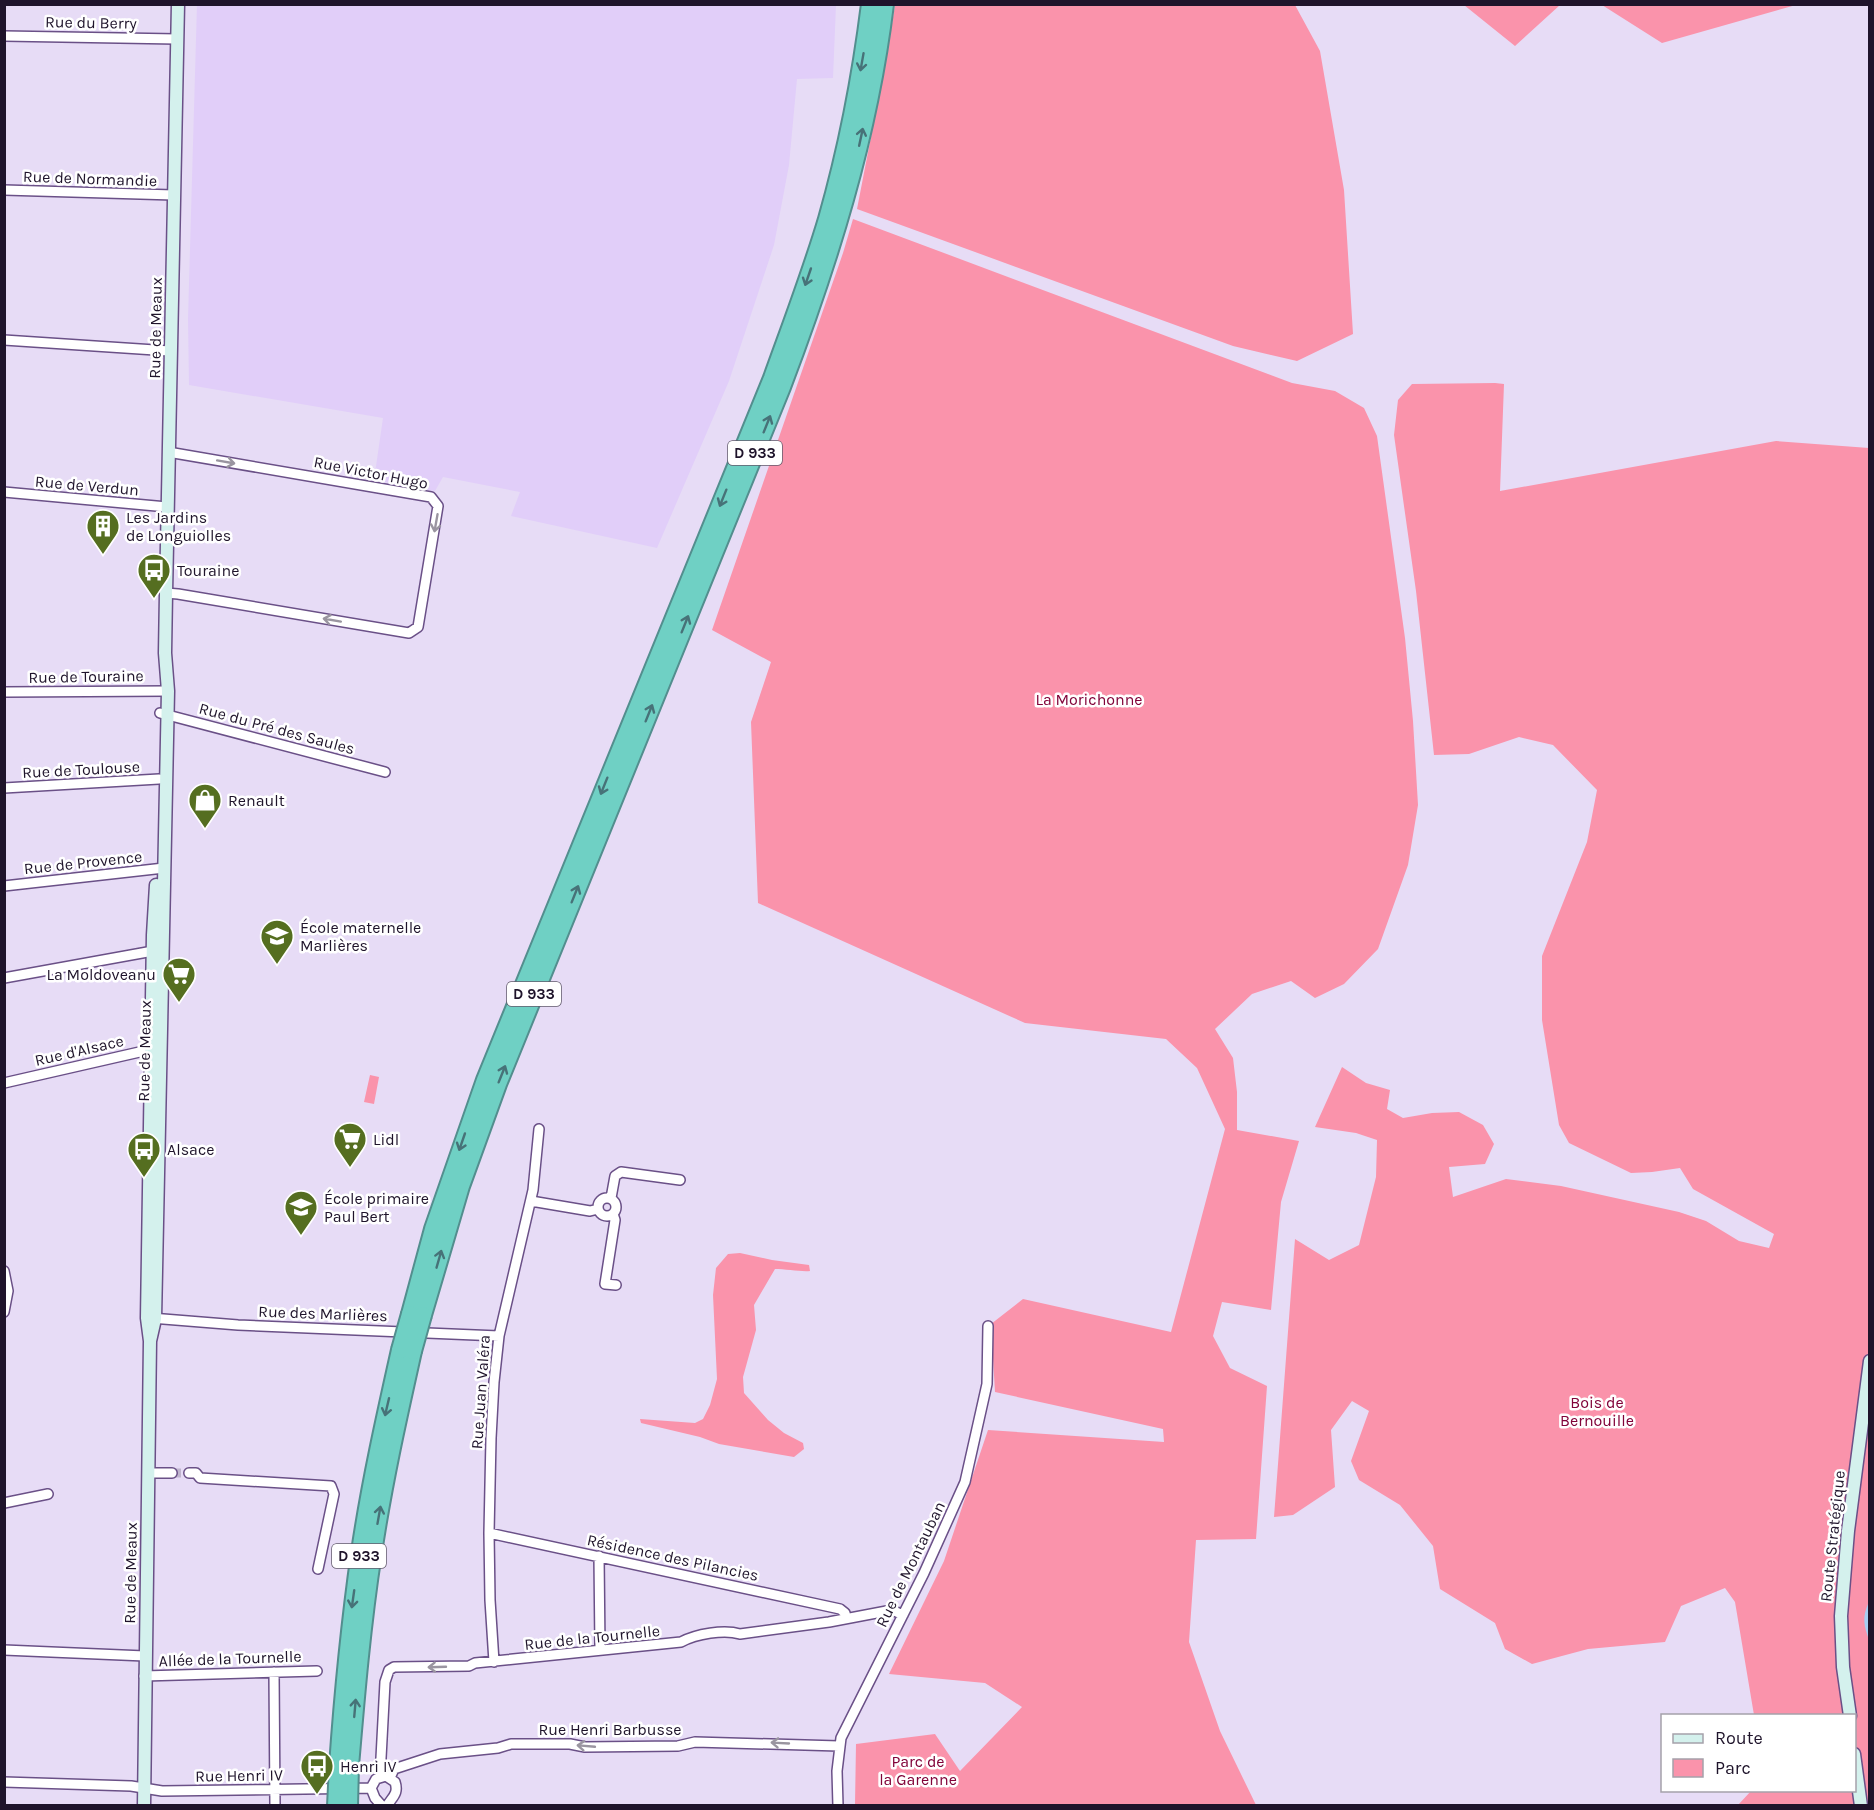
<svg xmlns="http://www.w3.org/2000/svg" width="1874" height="1810" font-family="Karla,sans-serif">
<rect width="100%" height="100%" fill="#e7dcf6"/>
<path fill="#e1cef9" d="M 197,4 L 836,5 L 833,78 L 797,79 L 789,165 L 774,245 L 729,381 L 657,548 L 511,516 L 520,492 L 443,477 L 435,491 L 374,480 L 383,418 L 189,385 L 188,319 Z"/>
<path fill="#fa93ab" d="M 895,5 L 1295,5 L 1320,51 L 1344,190 L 1353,334 L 1297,361 L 1233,346 L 857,209 L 888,49 Z
M 1464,5 L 1560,5 L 1515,46 Z
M 1602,5 L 1796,5 L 1662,43 Z
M 853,219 L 1292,383 L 1335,391 L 1364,408 L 1377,436 L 1405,638 L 1413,721 L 1418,805 L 1408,865 L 1378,949 L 1344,984 L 1315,998 L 1291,981 L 1252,994 L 1215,1029 L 1233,1058 L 1237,1092 L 1237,1130 L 1299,1141 L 1281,1202 L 1271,1310 L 1222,1302 L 1213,1336 L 1230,1368 L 1267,1386 L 1256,1539 L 1196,1540 L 1189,1642 L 1220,1731 L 1256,1805 L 855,1805 L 856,1744 L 935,1734 L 960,1771 L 1022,1707 L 985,1683 L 889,1674 L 944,1561 L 988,1430 L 1164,1442 L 1163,1429 L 995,1392 L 991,1324 L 1023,1299 L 1171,1332 L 1225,1129 L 1197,1068 L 1166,1039 L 1025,1023 L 758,903 L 751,722 L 771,662 L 712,630 L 843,253 Z
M 1495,383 L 1504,384 L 1500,491 L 1776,441 L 1869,448 L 1869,1805 L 1738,1805 L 1751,1791 L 1854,1790 L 1854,1716 L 1754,1715 L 1735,1602 L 1725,1588 L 1681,1606 L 1665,1642 L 1588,1649 L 1532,1664 L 1505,1649 L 1495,1623 L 1440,1589 L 1433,1546 L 1400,1505 L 1359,1480 L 1351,1461 L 1369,1411 L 1352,1401 L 1331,1430 L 1335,1487 L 1293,1515 L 1274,1517 L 1295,1239 L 1329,1260 L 1359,1245 L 1376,1177 L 1377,1140 L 1356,1133 L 1315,1127 L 1342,1067 L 1366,1083 L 1390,1090 L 1387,1109 L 1403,1118 L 1432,1113 L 1459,1112 L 1483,1125 L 1494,1144 L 1485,1164 L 1449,1167 L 1453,1197 L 1506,1179 L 1561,1186 L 1679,1212 L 1706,1221 L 1739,1241 L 1769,1248 L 1774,1234 L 1693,1189 L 1680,1168 L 1652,1172 L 1631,1173 L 1569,1143 L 1559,1125 L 1542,1020 L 1542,956 L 1587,842 L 1597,790 L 1553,745 L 1519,737 L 1469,754 L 1434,755 L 1416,591 L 1394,435 L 1398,400 L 1412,384 Z
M 370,1075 L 379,1077 L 374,1104 L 364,1102 Z
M 740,1253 L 772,1260 L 809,1265 L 810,1271 C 802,1272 785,1269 775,1269 L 754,1305 L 756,1330 L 743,1377 L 744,1393 L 768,1420 L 784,1433 L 803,1443 L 804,1449 L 794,1457 L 719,1444 L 700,1437 L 641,1423 L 640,1419 L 695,1423 L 703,1419 L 710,1405 L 717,1379 L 713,1295 L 716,1268 L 728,1254 Z"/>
<path fill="#a7cef2" d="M 1868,1604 L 1869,1604 L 1869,1640 C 1864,1626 1862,1618 1868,1604 Z"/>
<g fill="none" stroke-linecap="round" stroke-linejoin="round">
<path stroke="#bfb4cd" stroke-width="9" stroke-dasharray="9 4.5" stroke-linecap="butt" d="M 172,1473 L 189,1473"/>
<defs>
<path id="street" d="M 4,36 L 177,39
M 4,190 L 174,195
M 4,340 L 170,351
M 4,492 L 167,507
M 166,593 L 178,594 L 409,633 L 418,627 L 438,506 L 431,497 L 168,452
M 4,692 L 168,691
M 160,713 L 385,772
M 4,788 L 159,779
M 4,886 L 164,868
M 4,978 L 153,951
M 4,1083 L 157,1048
M598 1207a9 9 0 1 1 18 0a9 9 0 1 1-18 0Z
M 611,1198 L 615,1176 L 621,1172 L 680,1180
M 531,1201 L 590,1211 L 598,1209
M 613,1214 L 615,1220 L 605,1284 L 616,1285
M 4,1271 L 8,1291 L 4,1312
M 151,1318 L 238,1325 L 499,1336
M 148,1473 L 172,1473
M 189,1473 L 196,1473 L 200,1478 L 331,1486 L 334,1494 L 318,1569
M 4,1503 L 48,1494
M 489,1533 L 840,1609 L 845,1613 L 846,1618
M 599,1556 L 600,1650
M 4,1650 L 145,1656
M 494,1662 L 490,1600 L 489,1533 L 491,1438 L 494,1382 L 499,1336 L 533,1190 L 539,1129
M 274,1672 L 275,1806
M 144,1676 L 317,1671
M 380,1777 L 385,1682 L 389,1670 L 394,1667 L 469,1666 L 475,1663 L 681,1642 C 696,1634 724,1629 740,1634 L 829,1622 L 892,1610 L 903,1615
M 390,1778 L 394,1769 L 440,1754 L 498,1748 L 511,1744 L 570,1744 L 585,1747 L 678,1746 L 695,1742 L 839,1746
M 4,1782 L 131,1786 L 162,1791 L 371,1788
M 382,1806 L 375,1798 L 371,1788 L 376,1779 L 386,1776 L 395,1782 C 399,1794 392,1797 387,1806
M 838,1806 L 837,1771 L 841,1738 L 924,1573 L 965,1482 L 987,1384 L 988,1326"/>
<path id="secondary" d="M 150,1341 L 155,1319 L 168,691 L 165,653 L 166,593 L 178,4
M 1850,1716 L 1843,1667 L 1841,1616 L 1848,1531 L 1870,1361
M 1854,1754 L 1861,1806
M 144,1806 L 150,1341 L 147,1318 L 153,935 L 156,885"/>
<path id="highway" d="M 410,1314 L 433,1229 L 485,1080 L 772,378 C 791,325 811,273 827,219 C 847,149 861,76 870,4
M 423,1315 L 461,1186 L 498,1084 L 782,387 C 829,263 869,137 885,4
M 338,1766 C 343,1694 350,1623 360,1552 C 370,1484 385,1417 400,1350
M 350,1766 C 356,1695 362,1624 373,1553 C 383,1485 398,1418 413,1351"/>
</defs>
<use href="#street" stroke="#6a5087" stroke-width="12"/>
<use href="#secondary" stroke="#6a5087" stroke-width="15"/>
<use href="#highway" stroke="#538e8e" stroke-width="20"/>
<use href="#street" stroke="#fff" stroke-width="9"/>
<use href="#secondary" stroke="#d4f1ed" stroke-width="12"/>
<use href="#highway" stroke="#6fd0c4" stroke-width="16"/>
<defs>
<path id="highway-bridge" d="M 400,1350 L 410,1314
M 413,1351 L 423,1315
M 336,1806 L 338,1766
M 349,1806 L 350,1766"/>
</defs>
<use href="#highway-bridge" stroke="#538e8e" stroke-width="20" stroke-linecap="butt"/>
<use href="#highway-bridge" stroke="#6fd0c4" stroke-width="16"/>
</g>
<defs><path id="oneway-shaft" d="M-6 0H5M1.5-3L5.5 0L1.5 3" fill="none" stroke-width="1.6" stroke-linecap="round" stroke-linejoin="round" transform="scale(1.5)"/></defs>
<g stroke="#477278">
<use href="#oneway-shaft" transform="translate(862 62) rotate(100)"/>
<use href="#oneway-shaft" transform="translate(861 137) rotate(-78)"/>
<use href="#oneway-shaft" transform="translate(808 277) rotate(109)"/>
<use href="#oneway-shaft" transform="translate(767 424) rotate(-68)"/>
<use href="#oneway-shaft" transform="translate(723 498) rotate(112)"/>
<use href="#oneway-shaft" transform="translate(685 624) rotate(-68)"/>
<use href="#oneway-shaft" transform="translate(649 713) rotate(-68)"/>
<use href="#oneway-shaft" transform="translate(604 786) rotate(112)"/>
<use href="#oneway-shaft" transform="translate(575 894) rotate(-68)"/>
<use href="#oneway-shaft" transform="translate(502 1074) rotate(-68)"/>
<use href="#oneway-shaft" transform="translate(462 1142) rotate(109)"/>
<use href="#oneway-shaft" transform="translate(439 1259) rotate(-74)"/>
<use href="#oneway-shaft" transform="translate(387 1407) rotate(103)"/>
<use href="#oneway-shaft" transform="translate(379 1515) rotate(-80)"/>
<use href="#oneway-shaft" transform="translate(353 1599) rotate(98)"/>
<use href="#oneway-shaft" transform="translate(355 1708) rotate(-85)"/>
</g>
<g stroke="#9a95a0">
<use href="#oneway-shaft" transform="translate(226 462) rotate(10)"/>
<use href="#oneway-shaft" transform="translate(436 523) rotate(100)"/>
<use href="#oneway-shaft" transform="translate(332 620) rotate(-170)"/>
<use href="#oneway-shaft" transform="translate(437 1667) rotate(178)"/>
<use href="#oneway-shaft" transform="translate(780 1743) rotate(-177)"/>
<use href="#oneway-shaft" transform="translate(586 1746) rotate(-175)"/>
</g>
<defs>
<symbol id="building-pin" viewBox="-11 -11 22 30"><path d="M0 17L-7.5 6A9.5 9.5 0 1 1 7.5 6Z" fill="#556e20" stroke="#fff"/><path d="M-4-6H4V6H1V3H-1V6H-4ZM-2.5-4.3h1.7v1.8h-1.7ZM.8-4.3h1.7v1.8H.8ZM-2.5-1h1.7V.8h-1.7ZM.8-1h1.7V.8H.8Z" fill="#fff"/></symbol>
<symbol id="bus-pin" viewBox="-11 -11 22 30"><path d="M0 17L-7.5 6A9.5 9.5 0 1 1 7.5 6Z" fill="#556e20" stroke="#fff"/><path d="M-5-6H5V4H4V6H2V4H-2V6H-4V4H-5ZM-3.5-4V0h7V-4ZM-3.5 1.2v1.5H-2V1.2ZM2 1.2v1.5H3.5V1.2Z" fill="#fff"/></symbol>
<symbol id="shop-pin" viewBox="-11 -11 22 30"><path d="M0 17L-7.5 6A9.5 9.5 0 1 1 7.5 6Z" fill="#556e20" stroke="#fff"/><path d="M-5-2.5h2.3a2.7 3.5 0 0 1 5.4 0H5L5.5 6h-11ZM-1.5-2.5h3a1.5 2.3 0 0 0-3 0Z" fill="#fff"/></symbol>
<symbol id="school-pin" viewBox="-11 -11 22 30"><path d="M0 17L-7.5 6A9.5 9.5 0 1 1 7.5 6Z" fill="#556e20" stroke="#fff"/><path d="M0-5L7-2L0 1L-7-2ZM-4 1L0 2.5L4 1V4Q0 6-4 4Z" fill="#fff"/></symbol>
<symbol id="supermarket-pin" viewBox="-11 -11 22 30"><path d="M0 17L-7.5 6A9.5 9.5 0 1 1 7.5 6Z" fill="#556e20" stroke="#fff"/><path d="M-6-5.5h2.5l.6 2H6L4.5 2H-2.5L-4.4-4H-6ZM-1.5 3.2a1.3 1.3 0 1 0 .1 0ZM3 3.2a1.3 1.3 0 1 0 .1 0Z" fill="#fff"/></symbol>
</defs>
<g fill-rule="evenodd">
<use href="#building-pin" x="84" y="507" width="38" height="52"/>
<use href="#bus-pin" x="135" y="551" width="38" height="52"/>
<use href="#shop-pin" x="186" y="781" width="38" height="52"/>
<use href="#school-pin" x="258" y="917" width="38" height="52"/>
<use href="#supermarket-pin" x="160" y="955" width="38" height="52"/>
<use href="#supermarket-pin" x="331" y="1120" width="38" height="52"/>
<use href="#bus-pin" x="125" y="1130" width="38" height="52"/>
<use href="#school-pin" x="282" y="1188" width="38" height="52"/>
<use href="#bus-pin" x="298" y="1747" width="38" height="52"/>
</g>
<g text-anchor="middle" stroke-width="5" stroke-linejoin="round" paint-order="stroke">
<g fill="#fff" stroke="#625a6b" stroke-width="1.5">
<rect x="728" y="441" width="54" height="24" rx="4.5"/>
<rect x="507" y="982" width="54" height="24" rx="4.5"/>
<rect x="332" y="1544" width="54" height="24" rx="4.5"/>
</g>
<g font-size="15" font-weight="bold" fill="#1f142b">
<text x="755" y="458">D 933</text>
<text x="534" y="999">D 933</text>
<text x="359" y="1561">D 933</text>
</g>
<g font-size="16" fill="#1f142b" stroke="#fff">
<text transform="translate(91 22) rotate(1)" y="6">Rue du Berry</text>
<text transform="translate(90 178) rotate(2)" y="6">Rue de Normandie</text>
<text transform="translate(155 328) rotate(-89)" y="6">Rue de Meaux</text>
<text transform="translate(371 472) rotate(11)" y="6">Rue Victor Hugo</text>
<text transform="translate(87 485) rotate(5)" y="6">Rue de Verdun</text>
<text transform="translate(86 676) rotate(-1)" y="6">Rue de Touraine</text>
<text transform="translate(277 728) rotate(15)" y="6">Rue du Pré des Saules</text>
<text transform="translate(81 769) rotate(-3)" y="6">Rue de Toulouse</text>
<text transform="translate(83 862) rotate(-6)" y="6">Rue de Provence</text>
<text transform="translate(79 1050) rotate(-13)" y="6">Rue d'Alsace</text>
<text transform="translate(144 1051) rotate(-89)" y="6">Rue de Meaux</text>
<text transform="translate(323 1313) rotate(2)" y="6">Rue des Marlières</text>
<text transform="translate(480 1392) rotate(-86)" y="6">Rue Juan Valéra</text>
<text transform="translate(1832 1536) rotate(-84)" y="6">Route Stratégique</text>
<text transform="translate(673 1557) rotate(12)" y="6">Résidence des Pilancies</text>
<text transform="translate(910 1564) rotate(-64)" y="6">Rue de Montauban</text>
<text transform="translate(130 1573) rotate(-89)" y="6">Rue de Meaux</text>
<text transform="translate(592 1637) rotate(-6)" y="6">Rue de la Tournelle</text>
<text transform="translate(230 1658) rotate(-2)" y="6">Allée de la Tournelle</text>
<text x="610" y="1735">Rue Henri Barbusse</text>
<text transform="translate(239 1775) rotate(-1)" y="6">Rue Henri IV</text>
</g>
<g font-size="16" fill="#1f142b" stroke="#fff" text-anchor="start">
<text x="126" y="523">Les Jardins<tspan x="126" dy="18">de Longuiolles</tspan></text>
<text x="177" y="576">Touraine</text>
<text x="228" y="806">Renault</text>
<text x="300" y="933">École maternelle<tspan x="300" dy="18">Marlières</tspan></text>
<text x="156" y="980" text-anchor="end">La Moldoveanu</text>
<text x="373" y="1145">Lidl</text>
<text x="167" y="1155">Alsace</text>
<text x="324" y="1204">École primaire<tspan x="324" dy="18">Paul Bert</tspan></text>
<text x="340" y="1772">Henri IV</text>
</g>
<g font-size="16" fill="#810339" stroke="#fff">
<text x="1089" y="705">La Morichonne</text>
<text x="1597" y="1408">Bois de<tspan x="1597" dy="18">Bernouille</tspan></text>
<text x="918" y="1767">Parc de<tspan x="918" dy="18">la Garenne</tspan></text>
</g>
</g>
<rect width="1874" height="1810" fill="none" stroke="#1f142b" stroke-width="12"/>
<rect x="1661" y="1714" width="195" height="78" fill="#ffffff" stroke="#a5a1aa" stroke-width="1.5"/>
<rect x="1673" y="1734" width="30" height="9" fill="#d4f1ed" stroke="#a5a1aa" stroke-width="1.5"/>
<text x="1715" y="1744" font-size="18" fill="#1f142b">Route</text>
<rect x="1673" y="1759" width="30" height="18" fill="#fa93ab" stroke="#a5a1aa" stroke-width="1.5"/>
<text x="1715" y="1774" font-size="18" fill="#1f142b">Parc</text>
</svg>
